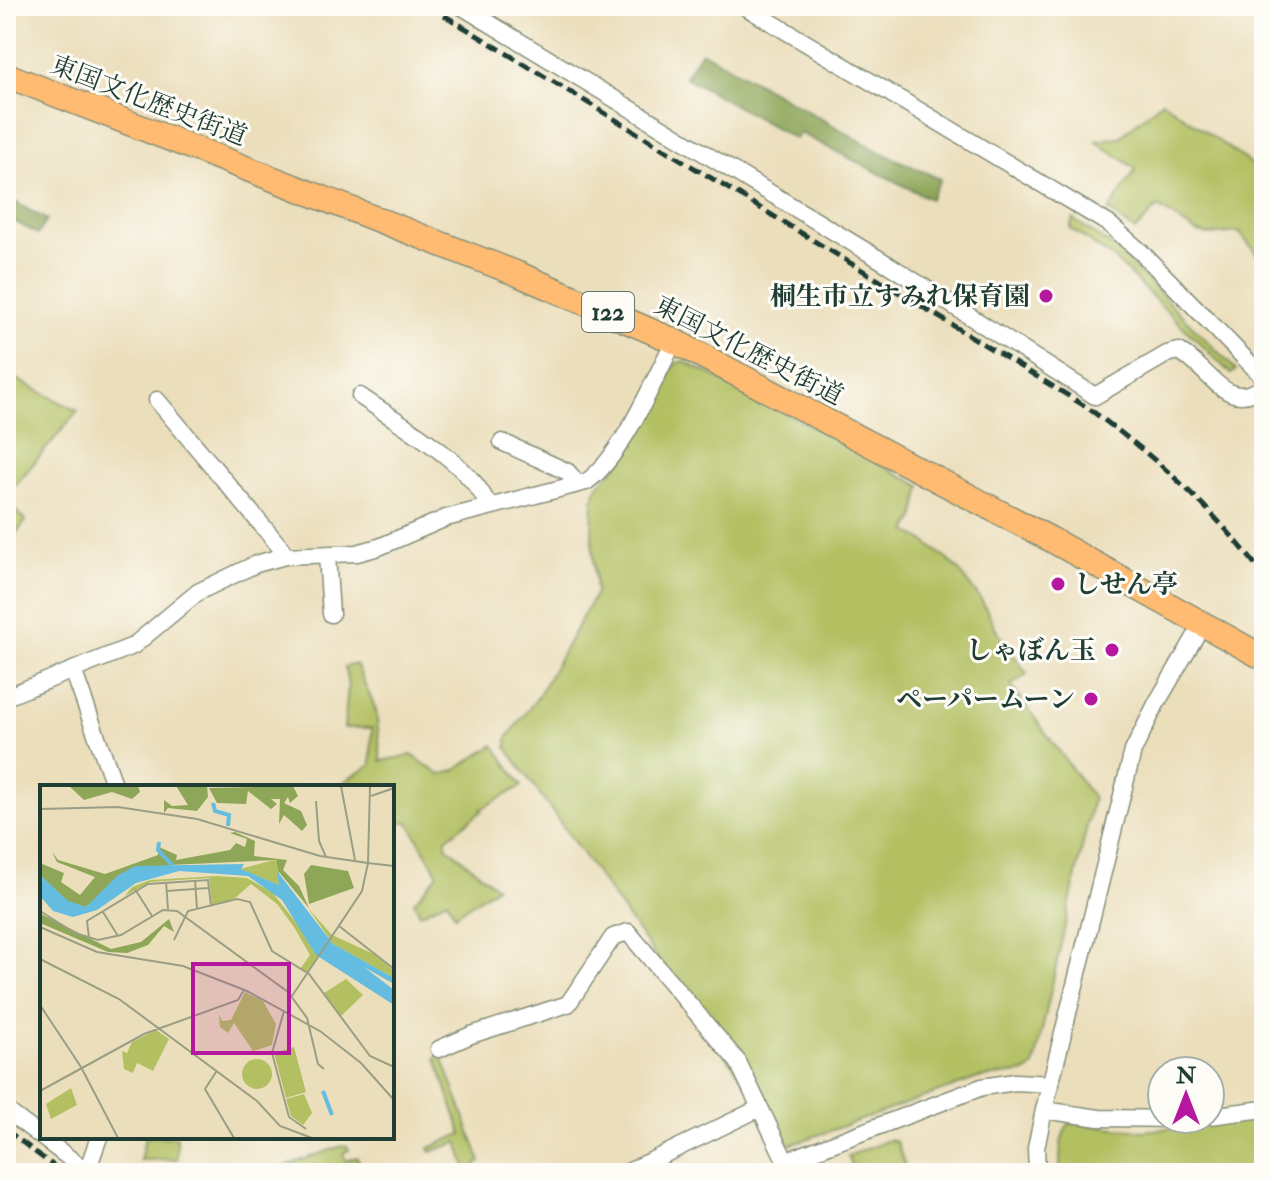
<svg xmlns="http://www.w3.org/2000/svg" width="1270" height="1179" font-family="'IM FELL Double Pica','Noto Serif JP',serif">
<rect width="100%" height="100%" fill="#fdfcf7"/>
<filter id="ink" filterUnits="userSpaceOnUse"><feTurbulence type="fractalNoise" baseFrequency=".0125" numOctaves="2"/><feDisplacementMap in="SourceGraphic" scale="16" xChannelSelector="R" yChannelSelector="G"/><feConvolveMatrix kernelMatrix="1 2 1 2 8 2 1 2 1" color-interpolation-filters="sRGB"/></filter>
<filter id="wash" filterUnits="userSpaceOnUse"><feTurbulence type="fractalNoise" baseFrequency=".006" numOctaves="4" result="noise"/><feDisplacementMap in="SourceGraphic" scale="32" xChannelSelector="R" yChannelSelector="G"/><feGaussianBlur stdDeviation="1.8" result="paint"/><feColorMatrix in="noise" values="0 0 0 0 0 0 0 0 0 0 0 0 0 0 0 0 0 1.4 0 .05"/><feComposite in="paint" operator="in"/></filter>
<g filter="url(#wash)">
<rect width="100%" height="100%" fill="#ebdebb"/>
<path fill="#b3c062" stroke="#697e4b" stroke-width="2" d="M 1162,101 L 1261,171 L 1264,168 L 1264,263 L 1239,232 L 1209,235 L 1195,231 L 1160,208 L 1155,209 L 1135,231 L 1109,211 L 1136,169 L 1096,141 L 1120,137 Z
M 1073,219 L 1116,249 L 1236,370 L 1231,374 L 1114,259 L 1070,228 Z
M 683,361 L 749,393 L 921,486 L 914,520 L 907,531 L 926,542 L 957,568 L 982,601 L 997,631 L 1027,674 L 1011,685 L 1093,798 L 1034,1067 L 1027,1072 L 978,1078 L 790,1145 L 507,748 L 507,738 L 537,698 L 596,593 L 592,537 L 593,499 L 598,485 L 618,465 L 676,363 Z
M 10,376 L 78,411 L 6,496 L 6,382 Z
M 6,502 L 26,521 L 6,545 Z
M 356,664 L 376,710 L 381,761 L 412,755 L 440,775 L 455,770 L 494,745 L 522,786 L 481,809 L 482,811 L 446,839 L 446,846 L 496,887 L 455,915 L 447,900 L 420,914 L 414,902 L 438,874 L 408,821 L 392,824 L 392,787 L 345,787 L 345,781 L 371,765 L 372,728 L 344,728 L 348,687 L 345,667 Z
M 441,1054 L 481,1162 L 476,1164 L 480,1173 L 468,1173 L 458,1142 L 431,1152 L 429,1148 L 462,1134 L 436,1058 Z
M 1264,1117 L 1264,1173 L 1060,1173 C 1060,1156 1059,1138 1069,1123 L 1144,1131 Z
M 145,1137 L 177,1137 L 177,1159 L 140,1160 Z
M 891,1139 L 892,1142 L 896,1141 L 908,1173 L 855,1173 L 848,1156 Z
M 342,1146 L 347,1146 L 349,1150 L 343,1153 L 346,1161 L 357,1157 L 364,1173 L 277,1173 L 288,1165 Z"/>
<path fill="#8ea658" stroke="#567246" stroke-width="2" d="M 701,51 L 882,153 L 940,179 L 930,199 L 800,133 L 795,139 L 685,77 Z
M 6,197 L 47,220 L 38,234 L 6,217 Z"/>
</g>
<g filter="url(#ink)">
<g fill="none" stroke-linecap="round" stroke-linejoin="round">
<defs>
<path id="minor" d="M 461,6 L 889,265 L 1095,396 L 1167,354 L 1179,351 C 1209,367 1227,415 1264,386
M 744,6 L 1109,224 L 1141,252 L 1264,378
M 1263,6 L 1264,7
M 360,396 C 397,422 474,465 488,506
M 157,400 L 281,548 L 285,556
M 502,442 L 568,472 L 578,484
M 327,555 L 331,614
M 73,670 L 115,787
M 6,697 L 133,646 L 198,592 L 256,564 L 285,556 L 357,553 L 379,547 L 446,518 L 586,482 C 621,459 654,380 674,341
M 439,1049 L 471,1035 L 568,1004 L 613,937 L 628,932 L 738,1062 L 784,1158 L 789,1160 L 982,1087 L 1015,1082 L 1051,1084
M 6,1110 L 89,1173
M 1044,1110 L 1099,1118 L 1180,1119
M 1210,1116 L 1264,1109
M 87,1171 L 99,1137
M 626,1173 L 760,1108
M 1037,1173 L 1036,1148 L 1044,1110 L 1133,751 L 1156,704 L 1202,625"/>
<path id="highway" d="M 6,75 L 518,274 L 674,341 L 1050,539 L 1264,658"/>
</defs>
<use href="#minor" stroke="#858e78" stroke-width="19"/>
<use href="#highway" stroke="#858e78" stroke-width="27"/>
<use href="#minor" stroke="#fff" stroke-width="16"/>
<use href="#highway" stroke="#ffbb71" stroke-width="24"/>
<path stroke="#1f3d34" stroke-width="5" stroke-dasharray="12 6" stroke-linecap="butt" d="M 429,6 L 1085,406 C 1154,455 1214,509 1264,576
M 6,1130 L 63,1173"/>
</g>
</g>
<g fill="#b5179e" stroke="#fdfcf7" stroke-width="3">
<circle cx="1046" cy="296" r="8"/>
<circle cx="1058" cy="584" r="8"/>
<circle cx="1112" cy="650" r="8"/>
<circle cx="1091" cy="699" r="8"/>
</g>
<g text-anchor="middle" stroke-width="6" stroke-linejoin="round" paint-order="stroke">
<rect fill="#fdfcf7" stroke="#62766e" stroke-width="2" x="582" y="292" width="52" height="40" rx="6"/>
<g font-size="24" font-weight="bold" fill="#1f3d34">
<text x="608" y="320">122</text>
</g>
<g font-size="26" fill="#1f3d34" stroke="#fdfcf7">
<text transform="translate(149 100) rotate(21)" y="9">東国文化歴史街道</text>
<text transform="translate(749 350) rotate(27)" y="9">東国文化歴史街道</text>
</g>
<g font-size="26" font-weight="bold" fill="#1f3d34" stroke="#fdfcf7" text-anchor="end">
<text x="1030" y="305">桐生市立すみれ保育園</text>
<text x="1074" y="593" text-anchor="start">しせん亭</text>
<text x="1096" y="659">しゃぼん玉</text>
<text x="1075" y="708">ペーパームーン</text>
</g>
</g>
<g transform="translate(40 785)">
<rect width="354" height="354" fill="#ebdebb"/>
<path d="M 234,75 L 239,79 L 239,100 L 200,84 ZM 177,91 L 207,93 L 232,107 L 284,173 L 278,171 L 267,187 L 260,184 L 270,170 L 254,142 L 237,119 L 211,99 L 194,114 L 172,121 L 169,93 L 110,97 L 85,111 L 92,102 L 110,95 ZM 268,123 L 292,150 L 336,170 L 354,186 L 354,193 L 293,159 ZM 306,194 L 323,210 L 300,232 L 284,208 ZM 205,207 L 223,216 L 236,239 L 232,260 L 213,266 L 194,238 L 188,248 L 180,242 L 179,229 L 182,236 L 191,235 ZM 116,245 L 129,254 L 113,286 L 97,278 L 93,288 L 84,284 L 82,266 L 87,268 L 92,257 ZM 254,262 L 266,307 L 246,313 L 234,268 ZM202 289a15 15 0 1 1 30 0a15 15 0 1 1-30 0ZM 31,303 L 37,320 L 11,334 L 6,319 ZM 264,309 L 272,328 L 263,340 L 251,331 L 246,314 Z" fill="#b3c062"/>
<path d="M 29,1 L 98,1 L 100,7 L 92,14 L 72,7 L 44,15 ZM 136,1 L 167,1 L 168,12 L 157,26 L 128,23 L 124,28 L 124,15 L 132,21 L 148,20 ZM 253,1 L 258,11 L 250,18 L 248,12 L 244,18 L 261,26 L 267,40 L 262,46 L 244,30 L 239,39 L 240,14 L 231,14 L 237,19 L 231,24 L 208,6 L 206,19 L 177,18 L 169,3 ZM 195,47 L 215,56 L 214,71 L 247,75 L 243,85 L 259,101 L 269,123 L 239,87 L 236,75 L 130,80 L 68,103 L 46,122 L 28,117 L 0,90 L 0,78 L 24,88 L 21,97 L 40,110 L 55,92 L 17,77 L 12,67 L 18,75 L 65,89 L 118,70 L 119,62 L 137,70 L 136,75 L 190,65 L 196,58 L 205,62 L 207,54 L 190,48 ZM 271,80 L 308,86 L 314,103 L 269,119 L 264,89 ZM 1,129 L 71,164 L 101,157 L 129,134 L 134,147 L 124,141 L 108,160 L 87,168 L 68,167 L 0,138 Z" fill="#8ea658"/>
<path d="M 204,79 L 201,84 L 239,100 L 237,86 L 293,159 L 354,193 L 354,199 L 324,182 L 354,205 L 354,220 L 276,170 L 242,115 L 208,91 L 139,86 L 96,98 L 57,125 L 33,132 L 13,126 L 0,111 L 0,90 L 28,116 L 46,122 L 77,91 L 95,81 Z" fill="#64bce1"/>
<path fill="none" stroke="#64bce1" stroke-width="4" d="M 173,18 L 175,26 L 189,30 L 188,41M 119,57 L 118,65 L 133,81M 283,306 L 292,330"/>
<path fill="none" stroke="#999e85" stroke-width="2" d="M 301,1 L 315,75M 331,11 L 354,3M 276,16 L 279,56 L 286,72M 0,24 L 78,22 L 157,34 L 280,71 L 328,78 L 330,1M 155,95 L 157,124M 126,97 L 128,124M 95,104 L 112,131M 127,106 L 168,103M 0,126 L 35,148 L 58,155 L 81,150 L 123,125 L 137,126 L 248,207 L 267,233 L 278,279 L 284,284M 63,127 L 78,151M 299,141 L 354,184M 0,142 L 57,167 L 143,181 L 207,206 L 280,246 L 321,278 L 354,315M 49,153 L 47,136 L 108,99 L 168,95 L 171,121M 134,155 L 148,126 L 197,114 L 210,117 L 232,166 L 269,189 L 330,271 L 354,282M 0,174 L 79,214 L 217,316 L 240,341 L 272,353M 252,211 L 322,106 L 328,78 L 354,81M 0,220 L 41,282 L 78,353M 244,226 L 232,268 L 249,332 L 266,344M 176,287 L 165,304 L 194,353M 0,306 L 104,249 L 198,215 L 204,205"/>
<path fill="#b5179e" fill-opacity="0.15" stroke="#b5179e" stroke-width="4" d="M 153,179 L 249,179 L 249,268 L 153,268 Z"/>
<rect width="354" height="354" fill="none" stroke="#1f3d34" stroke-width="4"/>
</g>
<rect width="1270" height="1179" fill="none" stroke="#fdfcf7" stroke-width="32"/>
<g transform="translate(1186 1095)"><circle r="38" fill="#fdfcf7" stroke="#a4b0a9" stroke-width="2"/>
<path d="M0-6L14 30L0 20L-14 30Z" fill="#b5179e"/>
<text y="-12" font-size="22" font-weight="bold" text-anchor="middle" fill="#1f3d34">N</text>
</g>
</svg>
